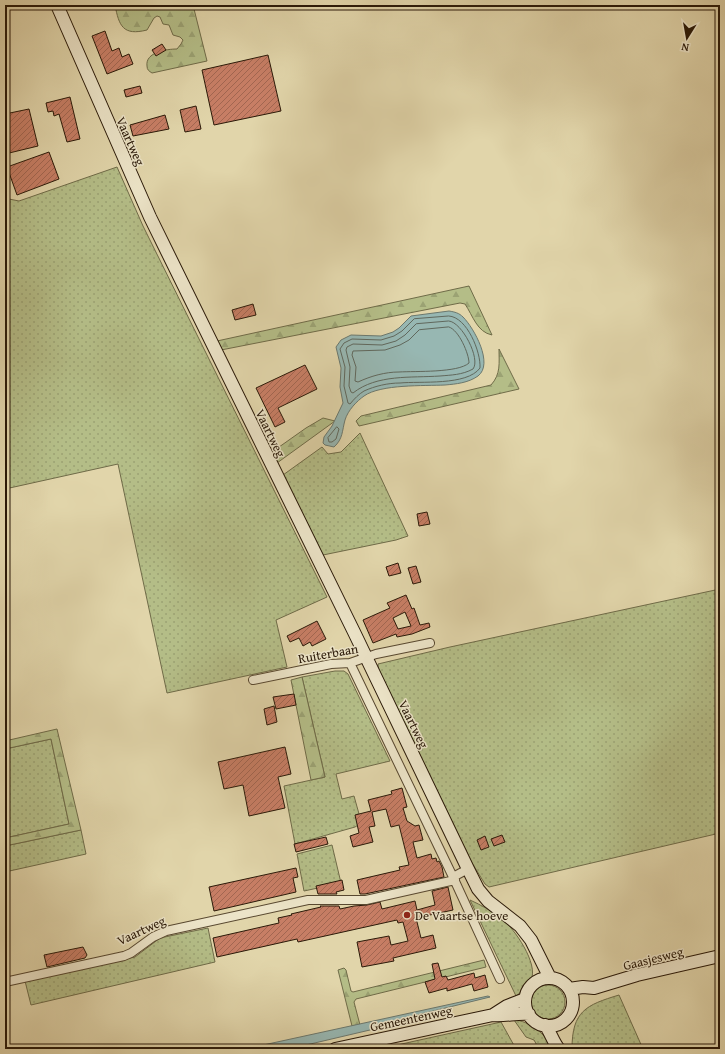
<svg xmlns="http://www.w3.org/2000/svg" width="725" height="1054" font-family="'Gentium Book Plus',serif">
<defs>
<pattern id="grass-dots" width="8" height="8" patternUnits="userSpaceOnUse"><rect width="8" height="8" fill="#b4bd87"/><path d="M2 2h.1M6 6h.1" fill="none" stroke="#9ba273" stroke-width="1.8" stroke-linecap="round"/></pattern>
<pattern id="forest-firs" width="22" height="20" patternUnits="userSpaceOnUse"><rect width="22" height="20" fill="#b4bd87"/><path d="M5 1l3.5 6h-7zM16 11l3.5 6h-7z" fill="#9ba273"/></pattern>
<pattern id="building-hatch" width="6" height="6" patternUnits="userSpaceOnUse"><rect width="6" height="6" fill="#c77e65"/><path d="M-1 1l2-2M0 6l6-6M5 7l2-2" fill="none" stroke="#a26651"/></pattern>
</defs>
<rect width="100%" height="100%" fill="#e1d5aa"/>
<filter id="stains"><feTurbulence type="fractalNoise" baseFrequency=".005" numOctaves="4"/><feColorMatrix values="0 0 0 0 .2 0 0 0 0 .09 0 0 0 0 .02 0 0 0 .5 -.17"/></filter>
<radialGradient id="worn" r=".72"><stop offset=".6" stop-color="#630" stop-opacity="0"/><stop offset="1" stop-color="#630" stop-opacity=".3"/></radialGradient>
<path fill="url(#grass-dots)" stroke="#6f6b48" d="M 117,167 L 143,226 L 327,597 L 276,620 L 287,667 L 167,693 L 118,464 L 5,489 L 5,196 L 9,199 L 19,201 Z
M 360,433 L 408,536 L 396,540 L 323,555 L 283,475 L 322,447 L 328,454 L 341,452 Z
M 720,589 L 720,833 L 489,887 L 485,884 L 472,863 L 379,670 L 378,666 L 378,664 L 450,647 Z
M 335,671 L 344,671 L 348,674 L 390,761 L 336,774 L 342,799 L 354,796 L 361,821 L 360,824 L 355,827 L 295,844 L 284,786 L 325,777 L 302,677 Z
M 51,739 L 69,824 L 5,838 L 5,749 Z
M 81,830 L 86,854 L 5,872 L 5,846 Z
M 332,845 L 341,883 L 304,891 L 297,854 Z
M 470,900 C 481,905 492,911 502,919 C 514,928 539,964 531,980 C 528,986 521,992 516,996 Z
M 208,928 L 215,962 L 31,1005 L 25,981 L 135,957 L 160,938 Z
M531 1002a17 17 0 1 1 34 0a17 17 0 1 1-34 0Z
M 619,995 L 643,1049 L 572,1049 C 572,1011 586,1005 619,995 Z
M 514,1020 C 528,1020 549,1036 552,1049 L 539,1049 L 534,1040 L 526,1037 Z
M 501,1022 L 516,1049 L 379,1049 Z"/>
<path fill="url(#forest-firs)" stroke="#6f6b48" d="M 115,5 L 193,5 L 207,61 L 152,73 C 149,71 147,70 147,66 C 145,52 167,49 177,49 L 181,44 L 183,40 L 180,37 L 173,35 L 169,25 L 163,24 L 160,17 L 157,16 L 154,18 L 147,30 C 123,36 119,26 115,5 Z
M 469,286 L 492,335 C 477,332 473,316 465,304 L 460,303 L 221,350 L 217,341 Z
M 499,349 L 519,389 L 359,426 L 356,421 L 361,416 L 491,385 C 501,374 499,363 499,349 Z
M 323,418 L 335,421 L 277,463 L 272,452 L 306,428 Z
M 302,677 L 325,777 L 311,780 L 291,680 Z
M 57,729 L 81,830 L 5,846 L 5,838 L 69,824 L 51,739 L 5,749 L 5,741 Z
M 484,960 L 486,967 L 356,999 L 354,1002 L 360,1025 L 352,1026 L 338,970 L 344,968 L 346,970 L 351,991 L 353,992 Z"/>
<path fill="#97b7b2" stroke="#6b786e" d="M 449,311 C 455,312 459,313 463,317 C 474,328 494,364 478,376 C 468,383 456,384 445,385 C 424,386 381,384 364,396 C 357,401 348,410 345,420 C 342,431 343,439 334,447 L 325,445 L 323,443 L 324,437 L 332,426 L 343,403 L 340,387 L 341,368 L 336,347 L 341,340 L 351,335 L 381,336 L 393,332 L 399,328 L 411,316 Z
M 488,996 L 490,997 L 409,1017 L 410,1020 L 387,1026 L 289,1049 L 245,1049 Z"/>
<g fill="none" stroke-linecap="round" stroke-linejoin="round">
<path stroke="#60685d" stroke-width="1" d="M 449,316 C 467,317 481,352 480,368 C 467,386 420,381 400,383 C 388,383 375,386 364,391 C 359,394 354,399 350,404 L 348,403 L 344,386 L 345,367 L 340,349 L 344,343 L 352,339 L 381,340 L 394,336 L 402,331 L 414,319 Z
M 449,321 C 462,322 481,359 473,369 C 462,375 451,375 440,376 C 411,378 377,374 353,393 L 351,392 L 349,386 L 350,367 L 346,350 L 347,347 L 353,344 L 382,345 L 396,341 L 405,335 L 416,324 Z
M 449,327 C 459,330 469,354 469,363 C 458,373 415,371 399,372 C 385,372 371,376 358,382 L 355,381 L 356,367 L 352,355 L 353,351 L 385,350 L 400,345 L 409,340 L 419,330 Z
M 337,427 L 339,429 L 336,439 L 332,442 L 329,442 L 328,438 Z"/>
</g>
<path fill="url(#building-hatch)" stroke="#2a1908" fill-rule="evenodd" d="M 105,31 L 112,51 L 119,48 L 122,57 L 129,54 L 133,64 L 107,74 L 92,36 Z
M 162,44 L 166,50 L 156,56 L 152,50 Z
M 268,55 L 281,111 L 214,125 L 202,70 Z
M 140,86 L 142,93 L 126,97 L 124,90 Z
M 70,97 L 80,139 L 67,142 L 59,114 L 54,116 L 53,111 L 48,112 L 46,103 Z
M 196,106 L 201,129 L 185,132 L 180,110 Z
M 29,109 L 38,146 L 5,154 L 5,114 Z
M 165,115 L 169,129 L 133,136 L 130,125 Z
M 49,152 L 59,179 L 17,195 L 7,167 Z
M 253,304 L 256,315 L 235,320 L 232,310 Z
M 305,365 L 317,389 L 278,408 L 285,422 L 275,427 L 256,388 Z
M 427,512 L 430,524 L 419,526 L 417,514 Z
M 398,563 L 401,573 L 389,576 L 386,567 Z
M 416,566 L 421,582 L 413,584 L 408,568 Z
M 406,595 L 412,609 L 414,608 L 420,625 L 429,623 L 430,627 L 412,634 L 397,637 L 396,634 L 373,643 L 363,620 L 390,608 L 387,603 ZM 405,612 L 411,626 L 398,629 L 393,618 Z
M 317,621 L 326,639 L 312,646 L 310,642 L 303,646 L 299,638 L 290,642 L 287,636 Z
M 294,694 L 296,705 L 276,709 L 273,697 Z
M 274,706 L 277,722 L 267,725 L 264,709 Z
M 285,747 L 291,774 L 278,777 L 285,808 L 249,816 L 243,785 L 224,789 L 218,762 Z
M 402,788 L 407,807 L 403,808 L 407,821 L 415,826 L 419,825 L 423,840 L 413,842 L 417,858 L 431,854 L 432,859 L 436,858 L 437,862 L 439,861 L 442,867 L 444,877 L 365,894 L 360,894 L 357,880 L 400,870 L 399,867 L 409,865 L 399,825 L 391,827 L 386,809 L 372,812 L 375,826 L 369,827 L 373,842 L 353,847 L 350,836 L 359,833 L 355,815 L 371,811 L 368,800 L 392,794 L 391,791 Z
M 502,835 L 505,842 L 494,846 L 491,839 Z
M 485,836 L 489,847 L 481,850 L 477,840 Z
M 326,837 L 328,844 L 296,852 L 294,844 Z
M 296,868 L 298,877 L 293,878 L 296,892 L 214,911 L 209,887 Z
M 342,880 L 344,890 L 336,892 L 337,894 L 318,894 L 316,886 Z
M 448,887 L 453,910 L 416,918 L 421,938 L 433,935 L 436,948 L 393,958 L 394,961 L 362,967 L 357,942 L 389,936 L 391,945 L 408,941 L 403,922 L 398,923 L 397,920 L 298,942 L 297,939 L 217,957 L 213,938 L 279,923 L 278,918 L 292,915 L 291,914 L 321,907 L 320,906 L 339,906 L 340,909 L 354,906 L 367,905 L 380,902 L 382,909 L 415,901 L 417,910 L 435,905 L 432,891 Z
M 83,947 L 87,955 L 85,958 L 47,967 L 44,955 Z
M 438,963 L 442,977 L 446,976 L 448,980 L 474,973 L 475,978 L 485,975 L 488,987 L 474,991 L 472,984 L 447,991 L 447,988 L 429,993 L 425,982 L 435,979 L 432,964 Z"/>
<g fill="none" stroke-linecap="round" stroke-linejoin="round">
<defs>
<path id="street" d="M 350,663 L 453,877 L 500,979
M 253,680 L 331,664 L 350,663 L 376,654 L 430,643
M 453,877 L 468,869
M 5,982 L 124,956 L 131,953 L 153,937 L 166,931 L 308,900 L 366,900 L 455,880"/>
<path id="secondary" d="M 57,5 L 150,217 L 354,632 L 468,869 L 478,889 L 488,901 L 520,926 L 531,940 L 550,978
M525 1002a24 24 0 1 1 48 0a24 24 0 1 1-48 0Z
M 569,989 L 583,987 L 594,988 L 637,975 L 720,956
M 493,1015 L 507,1006 L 525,999
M 545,1025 C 551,1033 553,1042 559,1049
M 335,1049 L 493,1015 C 505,1016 517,1013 529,1014"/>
</defs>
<use href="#street" stroke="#584830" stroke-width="10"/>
<use href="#secondary" stroke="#2a1908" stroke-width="14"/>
<use href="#street" stroke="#ece4c8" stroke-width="8"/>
<use href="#secondary" stroke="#ece4c8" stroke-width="12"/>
</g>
<circle fill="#8f2418" stroke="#ece4c8" stroke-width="1.5" cx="407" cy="915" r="4"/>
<g text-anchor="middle" stroke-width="3" stroke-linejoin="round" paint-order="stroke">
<g font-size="13" fill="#2a1908" stroke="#ece4c8">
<text transform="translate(131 141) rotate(66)" y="5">Vaartweg</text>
<text transform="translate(271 433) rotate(64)" y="5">Vaartweg</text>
<text transform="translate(328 653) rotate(-10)" y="5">Ruiterbaan</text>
<text transform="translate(414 724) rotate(64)" y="5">Vaartweg</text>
<text transform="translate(141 930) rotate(-25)" y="5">Vaartweg</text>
<text transform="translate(653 958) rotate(-14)" y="5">Gaasjesweg</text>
<text transform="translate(411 1018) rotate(-12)" y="5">Gemeentenweg</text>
</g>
<g font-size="13" fill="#2a1908" stroke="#ece4c8" text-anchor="start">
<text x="415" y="920">De Vaartse hoeve</text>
</g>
</g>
<rect width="725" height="1054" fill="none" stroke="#e1d5aa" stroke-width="20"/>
<rect x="6" y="6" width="713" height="1042" fill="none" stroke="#2a1908" stroke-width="2"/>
<rect x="10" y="10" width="705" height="1034" fill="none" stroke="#2a1908"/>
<g transform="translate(687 38) rotate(191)" stroke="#ece4c8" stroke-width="3" paint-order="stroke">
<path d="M0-3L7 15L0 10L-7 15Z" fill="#2a1908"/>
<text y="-6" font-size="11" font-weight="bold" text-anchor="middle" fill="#2a1908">N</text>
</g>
<rect width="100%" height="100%" filter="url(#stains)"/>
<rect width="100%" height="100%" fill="url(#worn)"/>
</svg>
